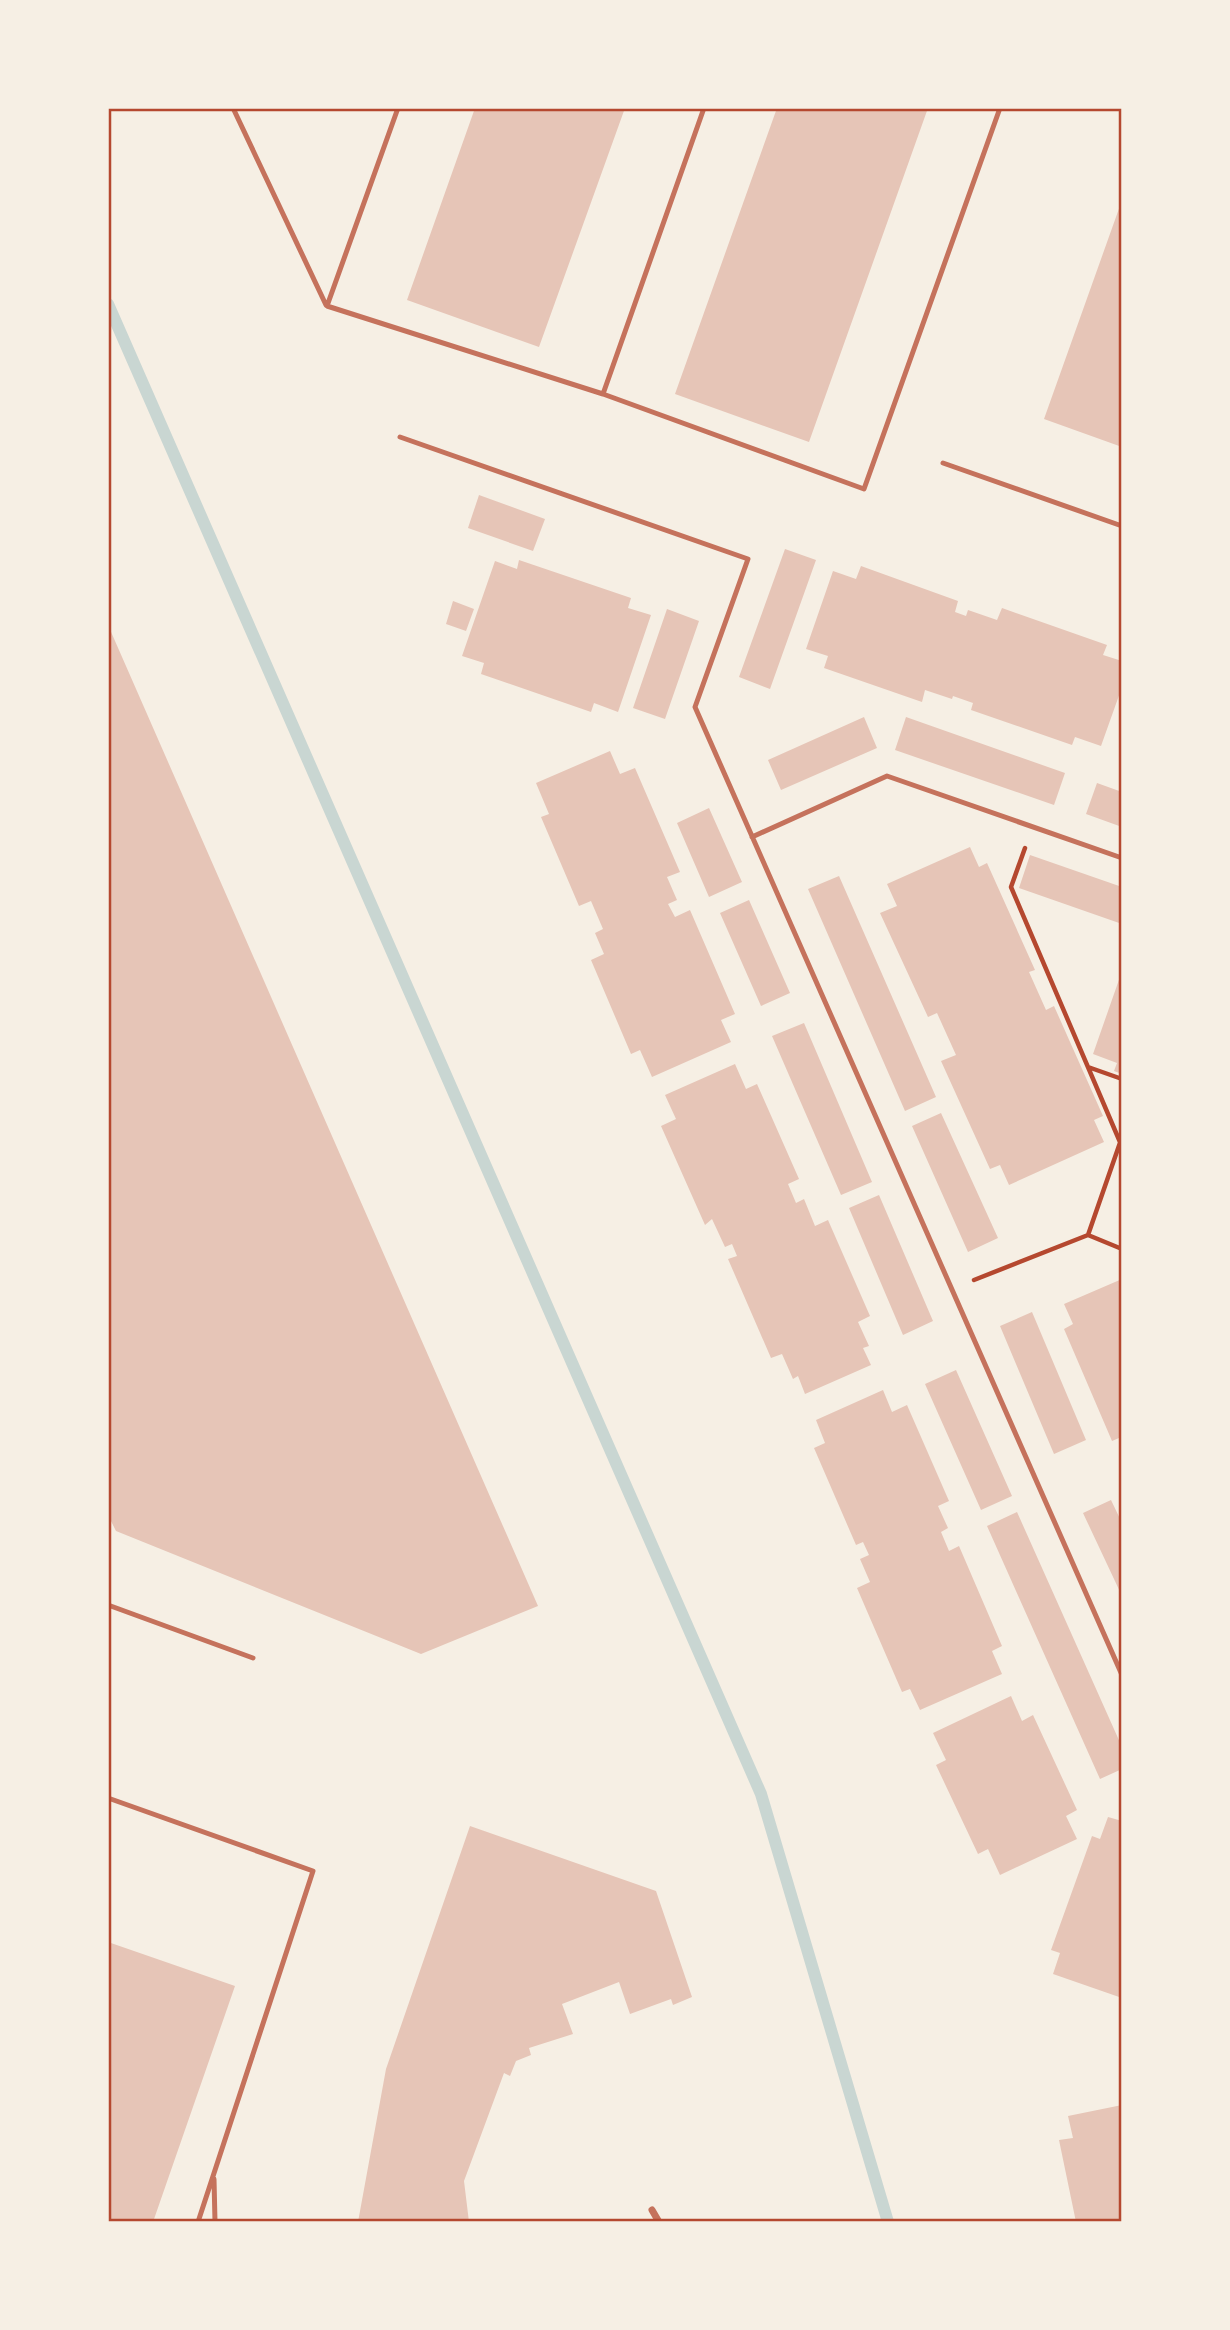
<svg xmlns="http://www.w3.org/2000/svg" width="1230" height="2330" font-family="Overpass,sans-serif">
<rect width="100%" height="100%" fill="#f6efe4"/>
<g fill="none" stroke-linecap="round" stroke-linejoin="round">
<path stroke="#c9d6d2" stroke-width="12" d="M 108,304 L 761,1794 L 888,2222"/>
</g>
<path fill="#e6c5b7" d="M 475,108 L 625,108 L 539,347 L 407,300 Z
M 777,108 L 928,108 L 809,442 L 675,394 Z
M 1121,203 L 1122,203 L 1122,447 L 1044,419 Z
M 479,495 L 545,519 L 533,551 L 468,528 Z
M 785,549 L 816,560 L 770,689 L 739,677 Z
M 519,560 L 631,598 L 628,608 L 651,615 L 618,712 L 594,703 L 591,712 L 481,674 L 484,663 L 462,656 L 495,561 L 517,569 Z
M 861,566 L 958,601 L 955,612 L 966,616 L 968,610 L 997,620 L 1002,608 L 1107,645 L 1103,655 L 1122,661 L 1122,687 L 1101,746 L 1075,737 L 1072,745 L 971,710 L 973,703 L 953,696 L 952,699 L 925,690 L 922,702 L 824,668 L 828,656 L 806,649 L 833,571 L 856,579 Z
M 453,601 L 474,609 L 466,631 L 446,624 Z
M 667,609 L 699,621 L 665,719 L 633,708 Z
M 108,625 L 538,1606 L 421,1654 L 116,1531 L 108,1515 Z
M 864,717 L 877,748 L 781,790 L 768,760 Z
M 906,717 L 1065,773 L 1054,805 L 895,750 Z
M 610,751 L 620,774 L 635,768 L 680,872 L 667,877 L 677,900 L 668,904 L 675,917 L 690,910 L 735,1014 L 721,1020 L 731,1042 L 652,1077 L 640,1050 L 631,1054 L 591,960 L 604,954 L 595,933 L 603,929 L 591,901 L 579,906 L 541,817 L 549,814 L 536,783 Z
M 1097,783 L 1122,792 L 1122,827 L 1086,814 Z
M 709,808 L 742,882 L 709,897 L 677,823 Z
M 970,847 L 979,867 L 987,863 L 1035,970 L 1029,972 L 1046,1010 L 1054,1006 L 1103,1116 L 1094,1120 L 1104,1142 L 1009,1185 L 1000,1165 L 990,1169 L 941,1061 L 956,1055 L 937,1013 L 928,1017 L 880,913 L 897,906 L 887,884 Z
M 1030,855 L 1122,887 L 1122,924 L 1019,888 Z
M 839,876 L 936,1097 L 905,1111 L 808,889 Z
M 749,900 L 790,993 L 761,1006 L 720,913 Z
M 1121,974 L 1122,974 L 1122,1074 L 1114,1071 L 1117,1063 L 1093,1054 Z
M 804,1023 L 872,1182 L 841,1195 L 772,1036 Z
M 735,1064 L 746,1089 L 757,1084 L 799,1179 L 788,1184 L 796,1203 L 804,1199 L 815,1226 L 828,1220 L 870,1316 L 858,1322 L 869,1346 L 863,1348 L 871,1365 L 805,1394 L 798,1376 L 793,1379 L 782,1354 L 771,1358 L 728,1259 L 737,1256 L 732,1244 L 725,1247 L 712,1219 L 705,1225 L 661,1126 L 676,1119 L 665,1095 Z
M 941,1113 L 998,1238 L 968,1252 L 912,1126 Z
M 879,1195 L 933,1321 L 903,1335 L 849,1208 Z
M 1122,1279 L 1122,1444 L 1119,1438 L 1112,1441 L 1064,1329 L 1073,1324 L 1064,1304 Z
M 1032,1312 L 1086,1440 L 1054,1454 L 1000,1326 Z
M 956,1370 L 1012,1496 L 981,1510 L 925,1384 Z
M 883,1390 L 892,1412 L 907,1405 L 949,1501 L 938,1506 L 948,1528 L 941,1532 L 949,1551 L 959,1546 L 1002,1646 L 992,1651 L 1002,1674 L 920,1710 L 910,1689 L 902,1692 L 857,1588 L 870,1582 L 860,1559 L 869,1555 L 863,1542 L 856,1545 L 814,1448 L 825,1443 L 816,1420 Z
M 1111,1500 L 1122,1523 L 1122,1596 L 1083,1513 Z
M 1017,1512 L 1122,1747 L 1122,1769 L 1100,1779 L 987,1526 Z
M 1011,1696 L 1022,1721 L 1033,1715 L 1077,1810 L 1066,1816 L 1077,1839 L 1000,1875 L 988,1849 L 978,1854 L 936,1765 L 946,1760 L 933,1733 Z
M 1108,1817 L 1122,1821 L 1122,1998 L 1053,1974 L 1060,1953 L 1051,1950 L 1092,1836 L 1100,1839 Z
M 470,1826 L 656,1891 L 692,1997 L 673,2005 L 671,1999 L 630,2014 L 619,1982 L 562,2004 L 573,2034 L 529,2048 L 531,2055 L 516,2061 L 510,2076 L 504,2073 L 464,2181 L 469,2222 L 358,2222 L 386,2069 Z
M 108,1942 L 235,1986 L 153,2222 L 108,2222 Z
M 1122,2105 L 1122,2222 L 1076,2222 L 1059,2140 L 1073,2138 L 1068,2116 Z"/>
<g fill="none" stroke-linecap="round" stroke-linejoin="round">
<path stroke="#b5482f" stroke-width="4.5" d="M 1025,848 L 1011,887 L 1120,1142
M 1088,1067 L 1122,1079
M 1088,1235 L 1122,1249
M 974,1280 L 1088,1235 L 1122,1137"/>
<path stroke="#c5725c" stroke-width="5" d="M 233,108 L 326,305
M 398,108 L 327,306 L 603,394 L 864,489 L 1000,108
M 603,394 L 704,108
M 400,437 L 748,559 L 695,707 L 1122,1675
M 943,463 L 1122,526
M 752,837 L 887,776 L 1122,858
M 108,1605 L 253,1658
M 108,1798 L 313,1871 L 198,2222
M 214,2179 L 215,2222"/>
<path stroke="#c5725c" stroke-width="7" d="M 652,2210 L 659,2222"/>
</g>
<rect width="1230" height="2330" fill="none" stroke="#f6efe4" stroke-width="220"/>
<rect x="110" y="110" width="1010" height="2110" fill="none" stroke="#b5482f" stroke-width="2.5"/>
</svg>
